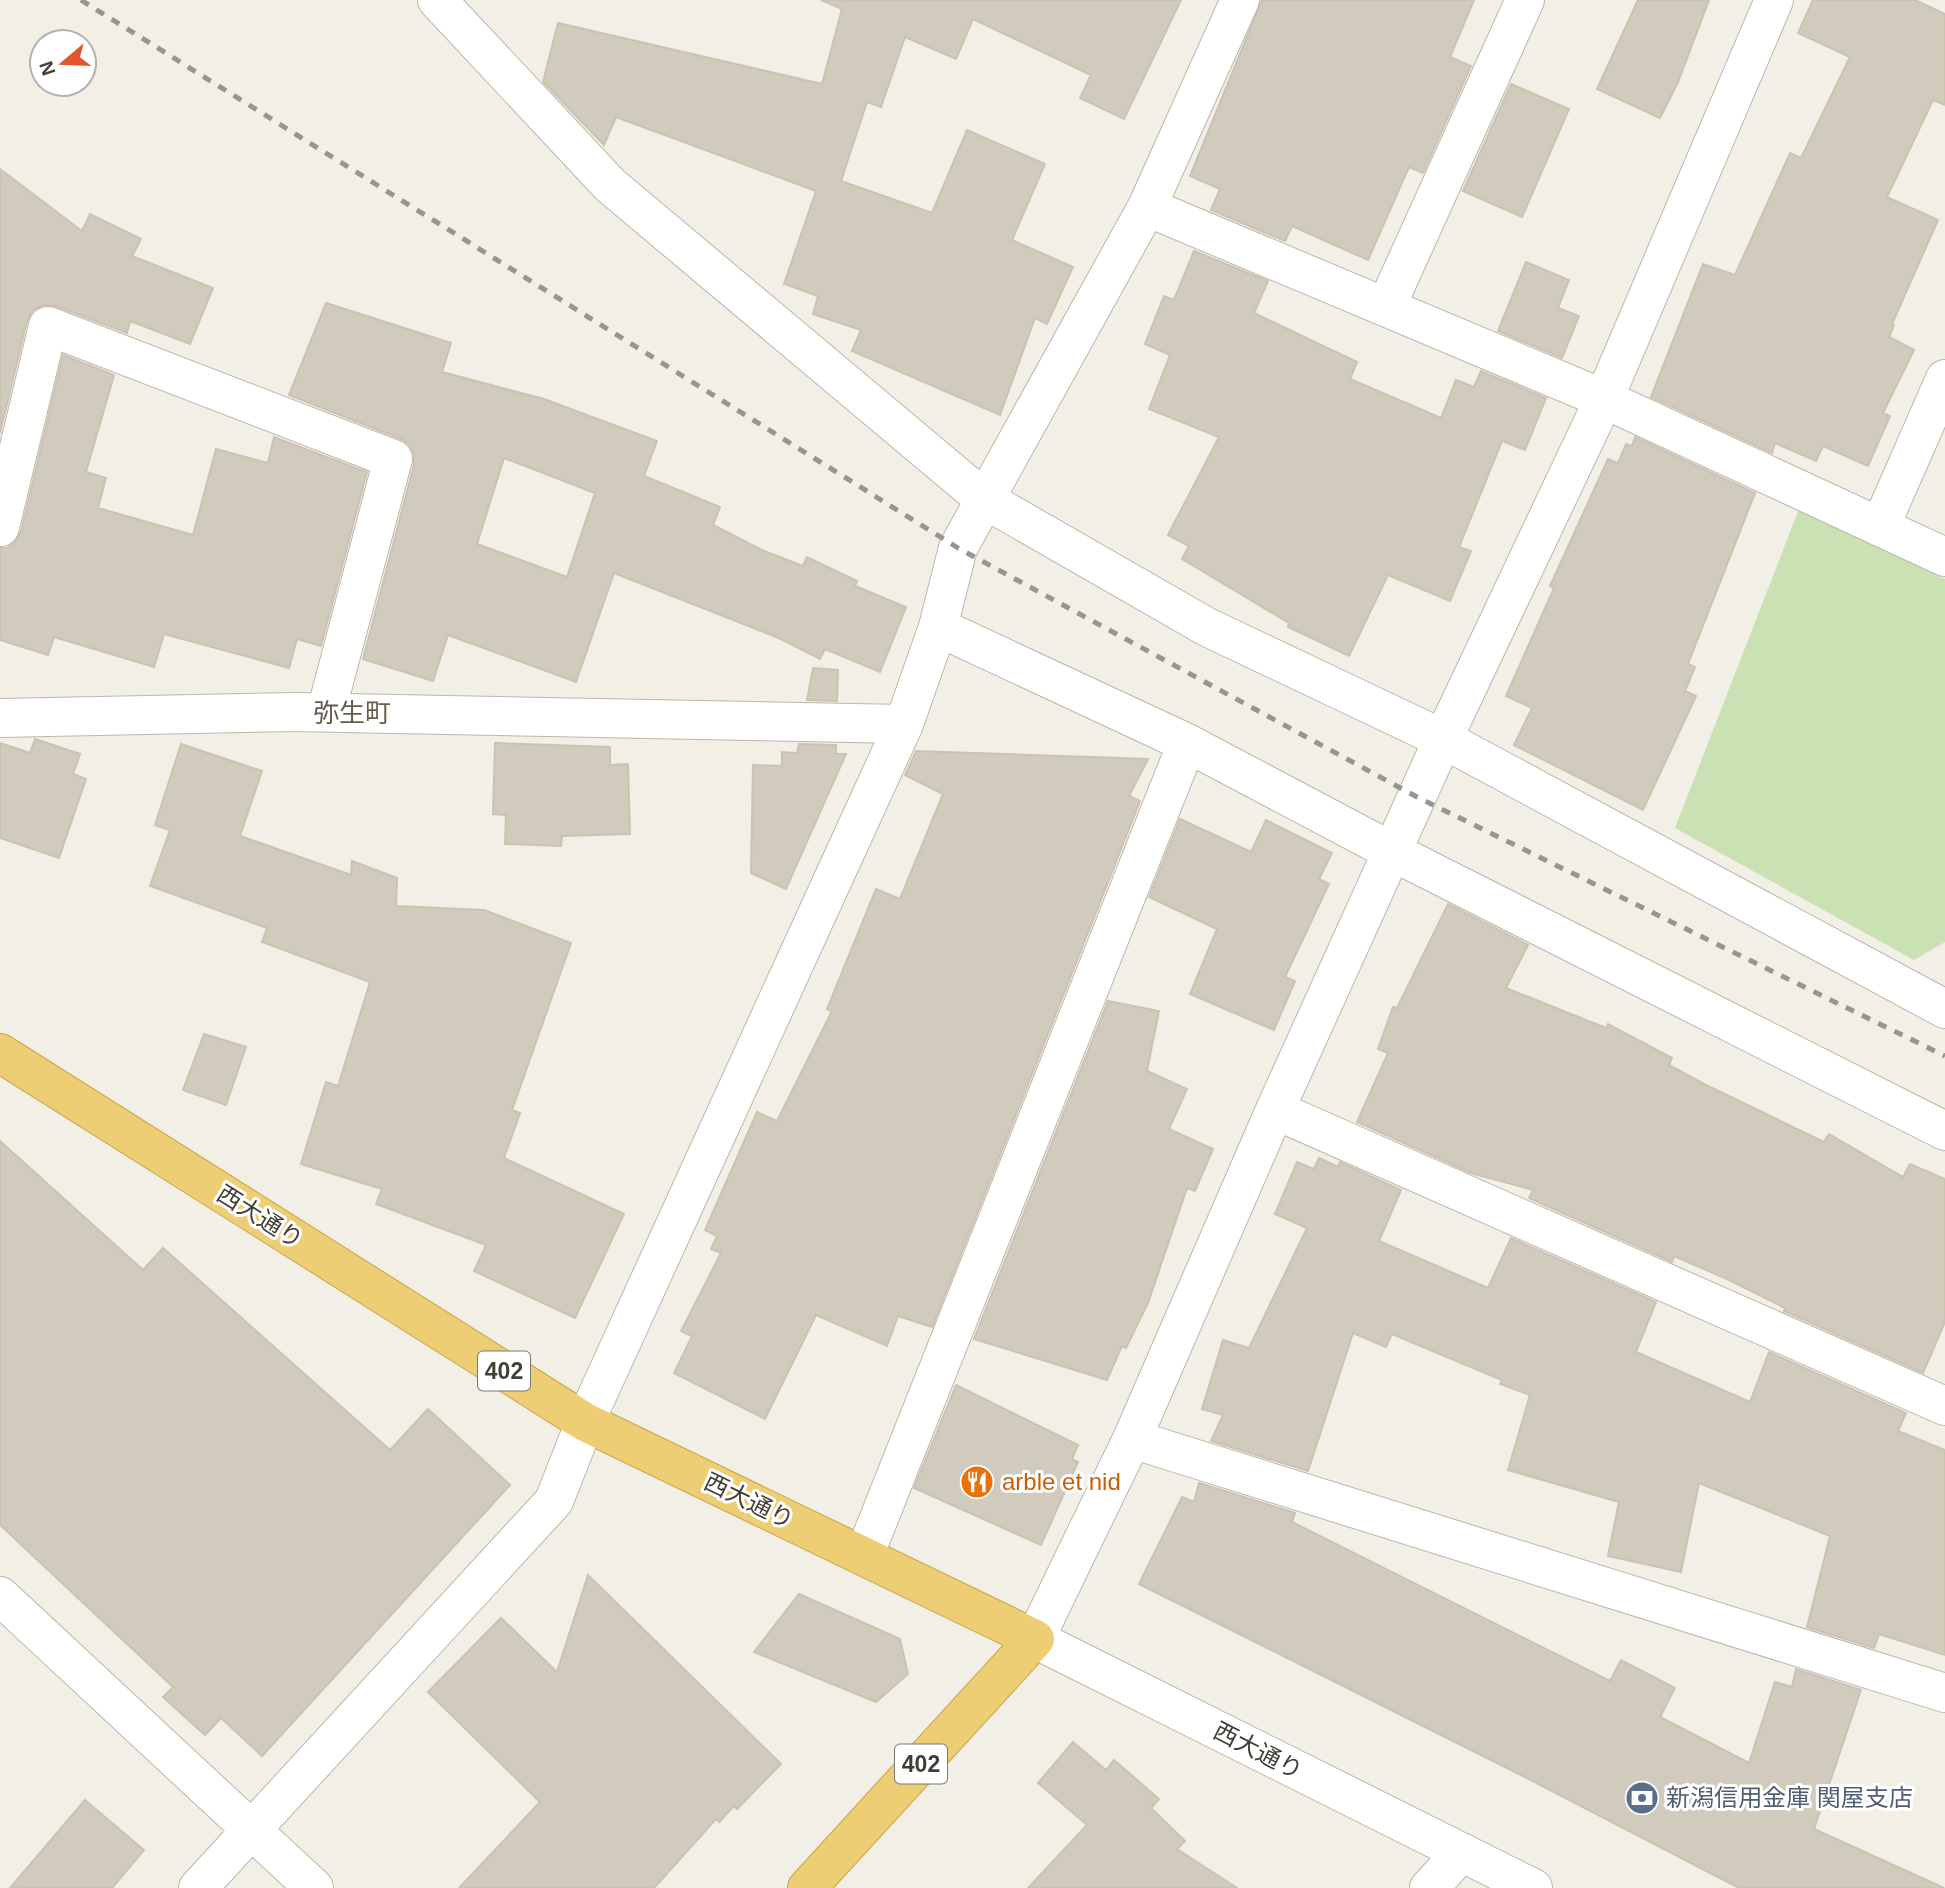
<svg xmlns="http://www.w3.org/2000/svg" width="1945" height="1888" font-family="Helvetica,'Noto Sans JP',sans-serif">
<rect width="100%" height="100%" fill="#f1efe6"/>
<path fill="#c9e1b3" d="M 1799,509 L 1945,579 L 1945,942 L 1914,960 L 1675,828 Z"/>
<path fill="#d1cbbd" stroke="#cbc3b1" stroke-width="2" fill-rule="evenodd" d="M 821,0 L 1181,0 L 1124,119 L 1080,98 L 1091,75 L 973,19 L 956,59 L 905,37 L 881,107 L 867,102 L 841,181 L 932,213 L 967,130 L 1045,164 L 1012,240 L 1073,267 L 1047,324 L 1035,318 L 1000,415 L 852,351 L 861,330 L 813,314 L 818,296 L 784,284 L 816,191 L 616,117 L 604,145 L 543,82 L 558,23 L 822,84 L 842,9 Z
M 1262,0 L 1474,0 L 1450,57 L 1471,66 L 1423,173 L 1409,167 L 1368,260 L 1292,226 L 1285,241 L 1211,210 L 1220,189 L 1190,176 Z
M 1638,0 L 1709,0 L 1678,82 L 1660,118 L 1597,89 Z
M 1813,0 L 1915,0 L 1945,14 L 1945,105 L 1933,100 L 1887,197 L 1938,220 L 1892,324 L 1894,325 L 1889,337 L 1914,350 L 1883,413 L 1890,416 L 1868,466 L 1823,446 L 1816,461 L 1775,443 L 1772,453 L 1651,397 L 1703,264 L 1735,275 L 1790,153 L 1801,158 L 1850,57 L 1798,33 Z
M 1511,84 L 1569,109 L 1522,217 L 1463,191 Z
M 0,169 L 82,231 L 90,214 L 141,239 L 132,256 L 213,288 L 190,344 L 130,321 L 127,333 L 56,306 L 44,305 L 33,310 L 27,321 L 0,433 Z
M 1194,251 L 1268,281 L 1254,313 L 1357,362 L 1350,379 L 1441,418 L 1456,380 L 1474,387 L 1481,371 L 1546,398 L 1525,450 L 1502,441 L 1459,547 L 1471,551 L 1450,601 L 1388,575 L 1349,656 L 1288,627 L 1289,623 L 1182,559 L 1189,546 L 1168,535 L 1219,437 L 1149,409 L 1170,355 L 1145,344 L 1164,296 L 1174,300 Z
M 1526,262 L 1569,280 L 1558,308 L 1579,316 L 1562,358 L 1498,331 Z
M 326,303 L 451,343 L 442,372 L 544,399 L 657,441 L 644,476 L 720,507 L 713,525 L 764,551 L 803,566 L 807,557 L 857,581 L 855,586 L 906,607 L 880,672 L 825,649 L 820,659 L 781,639 L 614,573 L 576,682 L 448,635 L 433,681 L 363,659 L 414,465 L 414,455 L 410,445 L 401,439 L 289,395 ZM 504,458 L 595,493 L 567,577 L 477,544 Z
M 63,355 L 114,375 L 86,472 L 106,478 L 98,508 L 193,535 L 216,449 L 268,463 L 274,437 L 367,472 L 321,646 L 297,639 L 289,668 L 164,634 L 154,667 L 54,637 L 48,655 L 0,640 L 0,548 L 7,548 L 15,542 L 21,532 Z
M 1635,437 L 1755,493 L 1688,664 L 1695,667 L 1685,691 L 1696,696 L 1643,810 L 1514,745 L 1532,708 L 1506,696 L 1554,588 L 1550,586 L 1608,459 L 1618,463 L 1626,444 L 1632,446 Z
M 813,668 L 838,670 L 837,701 L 807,700 Z
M 35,739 L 80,754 L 73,774 L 86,779 L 59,858 L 0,838 L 0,743 L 30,753 Z
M 495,743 L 610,747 L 610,765 L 628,764 L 630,834 L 562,836 L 561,846 L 505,844 L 506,815 L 493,814 Z
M 181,744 L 262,771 L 240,836 L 351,875 L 352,861 L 397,878 L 396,906 L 484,910 L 571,943 L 512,1110 L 520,1113 L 504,1158 L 624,1214 L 575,1318 L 474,1271 L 486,1245 L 376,1204 L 382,1189 L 301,1164 L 326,1082 L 338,1086 L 370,982 L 262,942 L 267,928 L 150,886 L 170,830 L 155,825 Z
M 799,744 L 836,745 L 836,754 L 846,754 L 786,889 L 751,873 L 753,765 L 782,766 L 782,752 L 797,753 Z
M 916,751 L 1148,759 L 1129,796 L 1140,801 L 932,1327 L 898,1316 L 887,1346 L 816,1315 L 765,1419 L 674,1373 L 692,1336 L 681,1331 L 721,1253 L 711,1249 L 717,1236 L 705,1230 L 757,1112 L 777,1121 L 832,1011 L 827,1009 L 876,889 L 900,899 L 943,794 L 905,775 Z
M 1180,819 L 1251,852 L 1266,820 L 1332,853 L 1319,879 L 1329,884 L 1285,977 L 1295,981 L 1274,1030 L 1190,994 L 1217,929 L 1149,897 Z
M 1448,904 L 1528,945 L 1506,988 L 1606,1028 L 1608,1024 L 1672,1058 L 1669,1065 L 1704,1084 L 1824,1142 L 1829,1134 L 1903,1177 L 1910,1164 L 1945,1179 L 1945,1322 L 1923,1373 L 1784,1311 L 1785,1308 L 1727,1279 L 1674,1256 L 1672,1262 L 1529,1198 L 1533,1190 L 1471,1173 L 1357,1122 L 1388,1053 L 1378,1049 L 1393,1007 L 1397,1008 Z
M 1108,1001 L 1159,1011 L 1147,1071 L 1187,1089 L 1169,1129 L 1213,1149 L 1195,1191 L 1187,1188 L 1148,1303 L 1126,1348 L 1122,1346 L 1107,1380 L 974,1339 Z
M 204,1034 L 246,1047 L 226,1105 L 183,1090 Z
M 0,1141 L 143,1270 L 163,1248 L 390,1450 L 428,1409 L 510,1485 L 262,1756 L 221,1718 L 205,1735 L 163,1697 L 173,1687 L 0,1525 Z
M 1319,1158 L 1338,1167 L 1340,1162 L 1401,1190 L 1379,1241 L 1488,1288 L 1511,1238 L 1656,1302 L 1636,1352 L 1750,1402 L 1769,1352 L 1906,1413 L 1898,1431 L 1945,1450 L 1945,1655 L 1879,1634 L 1874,1648 L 1807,1627 L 1830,1536 L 1699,1483 L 1681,1572 L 1608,1556 L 1619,1502 L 1508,1470 L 1530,1395 L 1500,1384 L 1502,1380 L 1392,1334 L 1386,1347 L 1353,1333 L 1308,1471 L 1211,1441 L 1223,1415 L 1202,1409 L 1223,1340 L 1249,1348 L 1307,1228 L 1275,1214 L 1297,1162 L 1314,1169 Z
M 956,1385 L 1078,1445 L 1072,1459 L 1078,1462 L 1041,1545 L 914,1488 Z
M 1199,1483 L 1295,1513 L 1292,1522 L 1610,1681 L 1621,1660 L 1675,1688 L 1660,1717 L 1749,1763 L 1775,1682 L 1792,1687 L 1796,1669 L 1861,1690 L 1814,1829 L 1944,1888 L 1739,1888 L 1517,1773 L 1139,1584 L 1182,1497 L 1194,1502 Z
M 588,1575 L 781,1764 L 737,1809 L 734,1806 L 719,1822 L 716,1819 L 654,1888 L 459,1888 L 540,1802 L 428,1692 L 501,1618 L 557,1672 Z
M 799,1594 L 900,1639 L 908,1674 L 876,1702 L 754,1652 Z
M 1073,1742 L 1106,1770 L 1114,1760 L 1159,1799 L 1151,1808 L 1185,1841 L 1177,1849 L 1237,1888 L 1028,1888 L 1087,1825 L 1038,1783 Z
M 85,1800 L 144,1850 L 112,1888 L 10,1888 Z"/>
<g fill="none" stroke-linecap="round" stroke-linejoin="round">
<defs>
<path id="minor" d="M 437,0 L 610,185 L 984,499 L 1207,627 L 1443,739 L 1945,1009
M 1147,207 L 1604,399 L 1945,557
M 1386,307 L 1525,0
M 0,527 L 48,326 L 393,459 L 326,712
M 1880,527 L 1945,379
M 938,627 L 1187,743 L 1391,851 L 1945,1131
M 0,718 L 295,712 L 904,724
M 1275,1110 L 1945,1406
M 1132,1439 L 1945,1693
M 864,1556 L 1187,743
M 0,1596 L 314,1888
M 198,1888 L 554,1501 L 585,1422 L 904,724 L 938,627 L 958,548 L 1147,207 L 1240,0
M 1429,1888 L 1462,1852
M 1533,1888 L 1035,1639 L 1132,1439 L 1275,1110 L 1443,739 L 1604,399 L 1774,0"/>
<path id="highway" d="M 0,1053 L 585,1422 L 1035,1639 L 807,1888"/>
</defs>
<use href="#minor" stroke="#bbb7aa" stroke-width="40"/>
<use href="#highway" stroke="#cba446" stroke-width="40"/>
<use href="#minor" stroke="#fff" stroke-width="38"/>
<use href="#highway" stroke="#edce75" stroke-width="38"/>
<path stroke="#959595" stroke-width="5" stroke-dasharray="9 9" stroke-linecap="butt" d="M 81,0 L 958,548 L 1417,797 L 1945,1056"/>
</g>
<defs>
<symbol id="restaurant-disc" viewBox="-11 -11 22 22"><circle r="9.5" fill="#e8710a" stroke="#fff"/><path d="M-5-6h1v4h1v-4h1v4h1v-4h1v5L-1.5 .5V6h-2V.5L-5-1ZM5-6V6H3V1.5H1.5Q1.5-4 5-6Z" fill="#fff"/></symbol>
<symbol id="bank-disc" viewBox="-11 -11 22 22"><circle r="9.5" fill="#5c6f8a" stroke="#fff"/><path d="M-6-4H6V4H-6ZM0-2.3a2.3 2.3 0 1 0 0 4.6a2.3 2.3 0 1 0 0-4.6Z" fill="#fff"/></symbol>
</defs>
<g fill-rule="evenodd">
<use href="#restaurant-disc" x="958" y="1463" width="38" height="38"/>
<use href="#bank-disc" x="1623" y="1779" width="38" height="38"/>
</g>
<g text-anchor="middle" stroke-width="6" stroke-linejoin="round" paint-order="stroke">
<g fill="#fff" stroke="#7b7972" stroke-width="2">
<rect x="478" y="1351.5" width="52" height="39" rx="5"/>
<rect x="895" y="1744.5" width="52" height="39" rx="5"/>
</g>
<g font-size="23" font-weight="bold" fill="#433f36">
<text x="504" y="1379">402</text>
<text x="921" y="1772">402</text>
</g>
<g font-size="24" fill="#433f36" stroke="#fff">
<text transform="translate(260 1217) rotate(32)" y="8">西大通り</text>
<text transform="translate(749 1501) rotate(26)" y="8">西大通り</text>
<text transform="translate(1258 1751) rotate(27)" y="8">西大通り</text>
</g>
<g font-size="24" fill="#c56008" stroke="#fff" text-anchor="start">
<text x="1002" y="1490">arble et nid</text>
</g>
<g font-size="24" fill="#4e5e75" stroke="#fff" text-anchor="start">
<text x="1666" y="1806">新潟信用金庫 関屋支店</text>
</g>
<g font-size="26" fill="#655e4f" stroke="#fff">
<text x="352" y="722">弥生町</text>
</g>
</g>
<g transform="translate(63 63) rotate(251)"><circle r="33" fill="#ffffff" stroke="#b4b2af" stroke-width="2"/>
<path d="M0-5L12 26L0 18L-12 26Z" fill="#e2562d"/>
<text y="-10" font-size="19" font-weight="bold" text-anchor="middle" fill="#433f36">N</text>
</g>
</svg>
